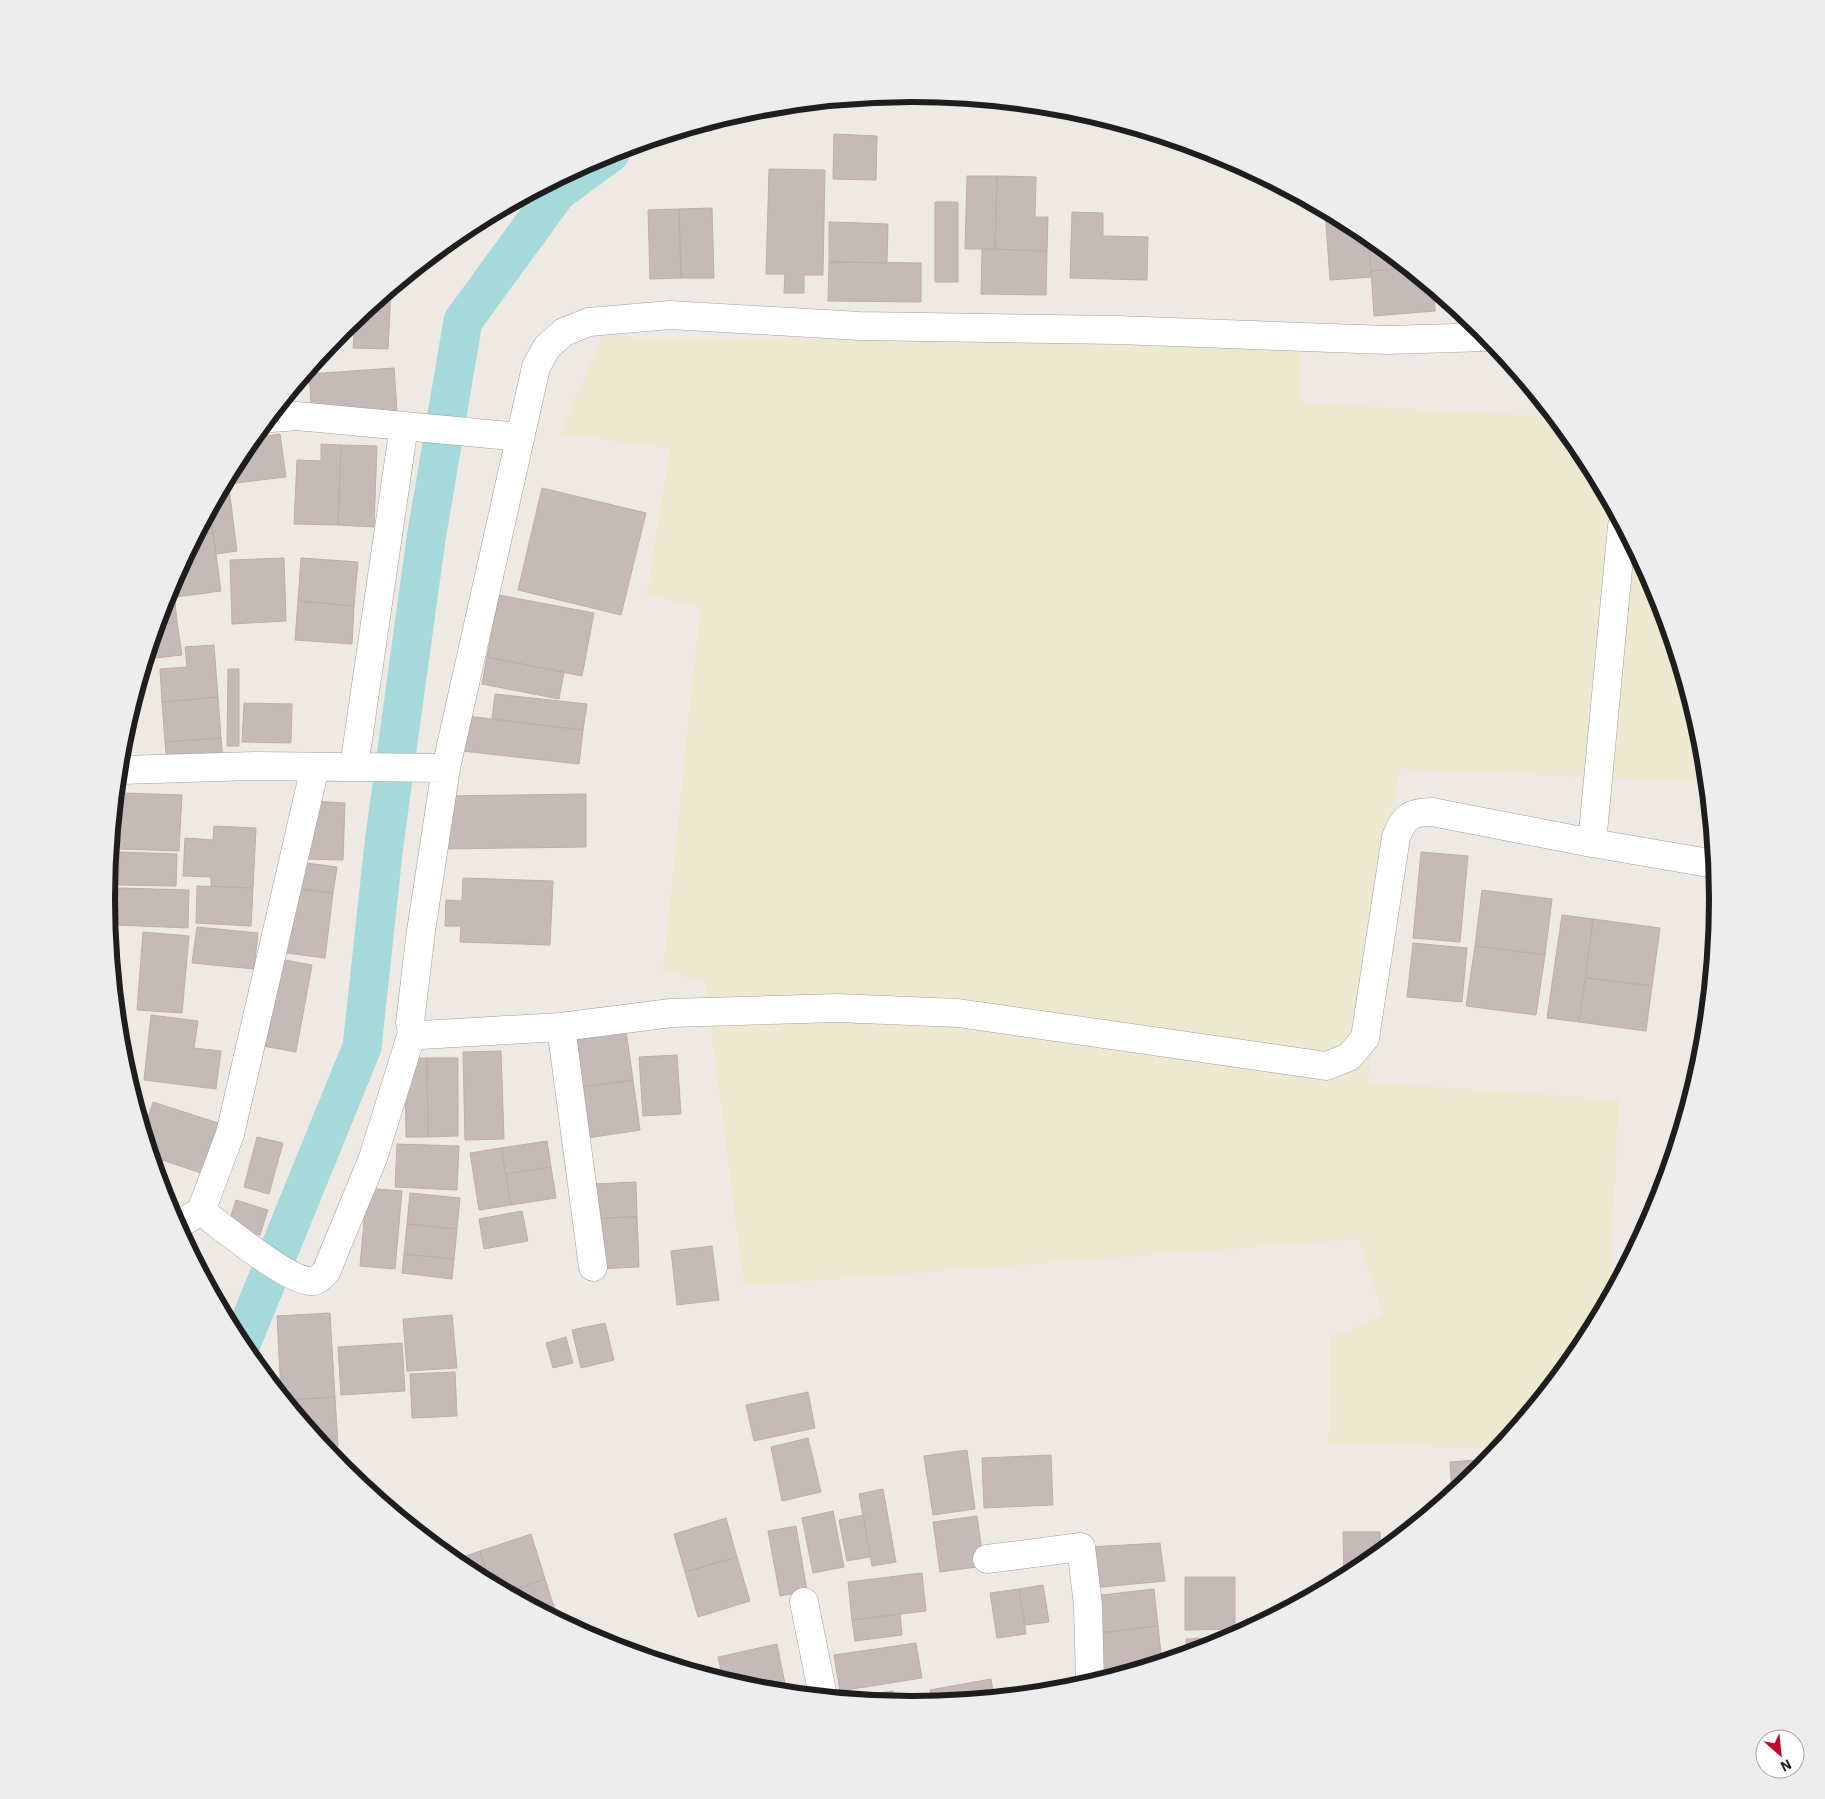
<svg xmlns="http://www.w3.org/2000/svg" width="1825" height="1799" font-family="'IBM Plex Sans',sans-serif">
<rect width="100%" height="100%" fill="#efe9e4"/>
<path fill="#ede9d0" d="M 602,337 L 1301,345 L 1300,403 L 1554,417 L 1583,452 L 1657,591 L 1703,743 L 1707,782 L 1399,769 L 1368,1082 L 1619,1100 L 1609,1297 L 1582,1347 L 1499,1449 L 1329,1443 L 1330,1337 L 1383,1316 L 1359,1239 L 744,1286 L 705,980 L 663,972 L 700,608 L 647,594 L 670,448 L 560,434 Z"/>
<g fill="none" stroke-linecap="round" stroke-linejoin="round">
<path stroke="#a6dada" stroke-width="39" d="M 241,1344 L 362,1047 L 384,844 L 426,539 L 463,321 L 557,192 L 610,153"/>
</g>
<path fill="#c6bab8" stroke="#c0ada7" d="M 834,134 L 877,136 L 876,180 L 833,179 Z
M 769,169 L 825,170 L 823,275 L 804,275 L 804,293 L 784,293 L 785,274 L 766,274 Z
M 967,176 L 997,176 L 995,249 L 965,249 Z
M 997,176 L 1036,177 L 1035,217 L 1048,217 L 1047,251 L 995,249 Z
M 935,202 L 958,202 L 958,282 L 935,282 Z
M 712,208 L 714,278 L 681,278 L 679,209 Z
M 679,209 L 681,278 L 650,279 L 648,210 Z
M 1325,211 L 1360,230 L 1368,236 L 1371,277 L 1330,280 Z
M 1072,212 L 1103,213 L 1103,236 L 1148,237 L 1147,280 L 1070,278 Z
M 829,222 L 888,224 L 887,263 L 829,262 Z
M 1368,236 L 1407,268 L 1371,271 Z
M 982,249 L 1047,251 L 1046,295 L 981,294 Z
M 829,262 L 921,263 L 921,302 L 828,301 Z
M 1407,268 L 1434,290 L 1435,311 L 1374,316 L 1371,271 Z
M 391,290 L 388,349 L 353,348 L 355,320 Z
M 346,327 L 347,339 L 335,340 L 343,330 Z
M 394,368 L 397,411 L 312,417 L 309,374 Z
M 280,434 L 286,477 L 228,484 L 228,480 L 243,452 L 254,438 Z
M 321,444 L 341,445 L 338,525 L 294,524 L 297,460 L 321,461 Z
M 341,445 L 377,446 L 374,527 L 338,525 Z
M 228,480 L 237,551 L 216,554 L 210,512 Z
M 542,488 L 646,513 L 621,615 L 518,590 Z
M 210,512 L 213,533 L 198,535 Z
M 213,533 L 221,591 L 176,597 L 174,580 L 198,535 Z
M 284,558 L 286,621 L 232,624 L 230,560 Z
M 301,558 L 358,562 L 354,606 L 298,601 Z
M 173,582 L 177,622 L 158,625 L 168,591 Z
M 499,595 L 594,613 L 582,676 L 487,657 Z
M 298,601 L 354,606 L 352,644 L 295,640 Z
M 177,622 L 182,655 L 147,659 L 158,625 Z
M 214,645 L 218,697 L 162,702 L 160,669 L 187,667 L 185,647 Z
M 487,657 L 564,672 L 559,699 L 482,684 Z
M 228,669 L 239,669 L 239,746 L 227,746 Z
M 495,694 L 587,704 L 583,730 L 492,719 Z
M 218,697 L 221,738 L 165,742 L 162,702 Z
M 244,703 L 292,704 L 291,743 L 242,742 Z
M 467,716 L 583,730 L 579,764 L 462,751 Z
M 126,729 L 131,742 L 122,746 L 122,742 Z
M 221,738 L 223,761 L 167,765 L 165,742 Z
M 123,793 L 182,795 L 179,851 L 120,849 Z
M 586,794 L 586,847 L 445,849 L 444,796 Z
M 311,801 L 345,803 L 343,860 L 308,859 Z
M 214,826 L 256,828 L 253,888 L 211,886 L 211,877 L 183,876 L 185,838 L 213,840 Z
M 113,835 L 114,869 L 110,869 Z
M 120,852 L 177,854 L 176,886 L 119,885 Z
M 1421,852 L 1468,856 L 1460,942 L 1413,938 Z
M 298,862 L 337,867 L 333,893 L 294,888 Z
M 110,871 L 113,871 L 114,906 L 107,906 Z
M 463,878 L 553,881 L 550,945 L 460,942 L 461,926 L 445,926 L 446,900 L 462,901 Z
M 197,886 L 253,888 L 251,926 L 196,923 Z
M 119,888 L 189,890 L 188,928 L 117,925 Z
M 294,888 L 333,893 L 325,958 L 286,953 Z
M 1482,890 L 1552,899 L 1545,955 L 1475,946 Z
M 1562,915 L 1593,919 L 1579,1022 L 1547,1018 Z
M 1593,919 L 1660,928 L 1652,986 L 1586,978 Z
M 197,927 L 258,933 L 254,969 L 192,963 Z
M 143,932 L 189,936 L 182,1013 L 137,1010 Z
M 1413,943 L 1467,948 L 1462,1002 L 1407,997 Z
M 1475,946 L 1545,955 L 1536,1015 L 1466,1006 Z
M 279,959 L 312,965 L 296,1052 L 263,1046 Z
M 1586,978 L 1652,986 L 1646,1031 L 1579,1022 Z
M 151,1015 L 198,1021 L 194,1048 L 221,1051 L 216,1089 L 144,1080 Z
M 626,1031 L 633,1080 L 574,1088 L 567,1040 Z
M 501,1051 L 504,1139 L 465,1140 L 463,1052 Z
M 677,1055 L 681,1114 L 643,1116 L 639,1057 Z
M 427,1058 L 458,1058 L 458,1136 L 428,1137 Z
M 427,1058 L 428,1137 L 406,1137 L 405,1059 Z
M 633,1080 L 640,1130 L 581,1139 L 574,1088 Z
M 153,1102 L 218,1123 L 201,1173 L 153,1157 L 144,1130 Z
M 257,1137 L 283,1143 L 269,1194 L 244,1187 Z
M 547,1141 L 551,1167 L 506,1174 L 501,1148 Z
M 397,1144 L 459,1146 L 457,1190 L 395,1187 Z
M 501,1148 L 511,1205 L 479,1210 L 470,1153 Z
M 551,1167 L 556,1198 L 511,1205 L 506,1174 Z
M 636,1182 L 637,1217 L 595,1218 L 594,1184 Z
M 367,1188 L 402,1191 L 395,1269 L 360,1266 Z
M 410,1193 L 460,1198 L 457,1229 L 407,1224 Z
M 236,1200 L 268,1210 L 260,1235 L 228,1225 Z
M 522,1211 L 528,1241 L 484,1249 L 479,1219 Z
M 637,1217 L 639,1267 L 597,1269 L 595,1218 Z
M 407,1224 L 457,1229 L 454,1259 L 404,1254 Z
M 712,1246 L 719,1300 L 677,1305 L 671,1251 Z
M 404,1254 L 454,1259 L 452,1279 L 402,1273 Z
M 330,1313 L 335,1397 L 286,1400 L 281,1394 L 277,1316 Z
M 452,1315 L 457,1368 L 407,1371 L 403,1319 Z
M 605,1323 L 614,1360 L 581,1368 L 572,1330 Z
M 566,1337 L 573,1363 L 553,1368 L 546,1343 Z
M 402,1343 L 405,1391 L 341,1395 L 338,1347 Z
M 455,1372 L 457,1416 L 412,1418 L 410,1374 Z
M 808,1392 L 815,1428 L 754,1441 L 746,1405 Z
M 335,1397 L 338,1446 L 324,1447 L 286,1400 Z
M 808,1438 L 821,1492 L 782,1501 L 771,1447 Z
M 967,1450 L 975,1509 L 933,1515 L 924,1456 Z
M 1051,1455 L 1053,1505 L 984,1508 L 982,1458 Z
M 1490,1459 L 1482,1469 L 1452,1494 L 1450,1462 Z
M 883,1489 L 896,1562 L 872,1566 L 859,1494 Z
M 833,1511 L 844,1567 L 813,1573 L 802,1518 Z
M 863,1515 L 870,1557 L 847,1561 L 839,1520 Z
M 977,1516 L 984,1566 L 940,1572 L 933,1522 Z
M 726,1518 L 737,1557 L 685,1572 L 674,1534 Z
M 796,1526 L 807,1591 L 780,1596 L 768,1531 Z
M 1343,1532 L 1380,1532 L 1380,1553 L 1360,1570 L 1344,1578 Z
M 531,1534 L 545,1579 L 506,1592 L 490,1583 L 480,1551 Z
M 1160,1543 L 1165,1581 L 1092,1588 L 1090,1547 Z
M 480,1551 L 490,1583 L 465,1569 L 453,1560 Z
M 737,1557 L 750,1601 L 698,1617 L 685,1572 Z
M 922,1573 L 926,1611 L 852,1620 L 848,1582 Z
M 1185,1577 L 1235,1577 L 1235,1629 L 1185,1630 Z
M 545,1579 L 558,1619 L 506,1592 Z
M 1043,1585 L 1049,1622 L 1025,1625 L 1019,1589 Z
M 1019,1589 L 1026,1634 L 997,1638 L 990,1593 Z
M 1154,1589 L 1158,1626 L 1099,1633 L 1094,1596 Z
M 900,1614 L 902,1635 L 855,1641 L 852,1620 Z
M 1158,1626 L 1162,1662 L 1141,1668 L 1104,1673 L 1099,1633 Z
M 1222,1637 L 1222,1643 L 1221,1644 L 1186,1654 L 1186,1639 Z
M 916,1643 L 922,1678 L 840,1691 L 834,1655 Z
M 777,1644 L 785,1684 L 757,1690 L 723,1680 L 718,1657 Z
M 991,1679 L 994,1697 L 932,1703 L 930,1690 Z
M 785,1684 L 787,1693 L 757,1690 Z
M 893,1691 L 895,1703 L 844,1698 Z"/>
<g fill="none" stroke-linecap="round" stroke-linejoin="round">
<defs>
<path id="minor" d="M 1488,337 L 1387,340 L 1118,330 L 860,326 L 670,315 L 589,322 L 564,332 L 547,347 L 536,367 L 446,768 L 421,931 L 410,1023 L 412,1033 L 420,1035 L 561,1027 L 671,1013 L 837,1008 L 958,1013 L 1326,1066 L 1349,1057 L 1365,1038 L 1396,837 C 1404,817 1410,812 1432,812 L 1592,843 L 1715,864
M 271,418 L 297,416 L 404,426 L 354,767
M 404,426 L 520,437
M 120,770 L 255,766 L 446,768
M 1592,843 L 1622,526
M 561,1027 L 593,1267
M 201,1211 C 220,1225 291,1284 313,1281 C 319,1280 322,1276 326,1272 L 373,1158 L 412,1033
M 175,1221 L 186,1220 L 201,1211 L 230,1134 L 315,767
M 987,1559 L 1081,1547 L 1088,1605 L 1090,1683
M 804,1602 L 823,1696"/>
</defs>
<use href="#minor" stroke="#9f9f9f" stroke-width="29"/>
<use href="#minor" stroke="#fff" stroke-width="28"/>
</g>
<path d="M0 0H1825V1799H0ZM115 899a797 797 0 1 1 1594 0a797 797 0 1 1-1594 0Z" fill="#ededed" fill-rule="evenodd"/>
<path fill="none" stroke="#1e1e1e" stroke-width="6" d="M115 899a797 797 0 1 1 1594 0a797 797 0 1 1-1594 0Z"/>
<g transform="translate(1780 1754) rotate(153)"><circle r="24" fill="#ffffff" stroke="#a5a5a5"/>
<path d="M0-4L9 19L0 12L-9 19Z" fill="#c30830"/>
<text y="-8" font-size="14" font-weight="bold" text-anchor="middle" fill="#1e1e1e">N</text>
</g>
</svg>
